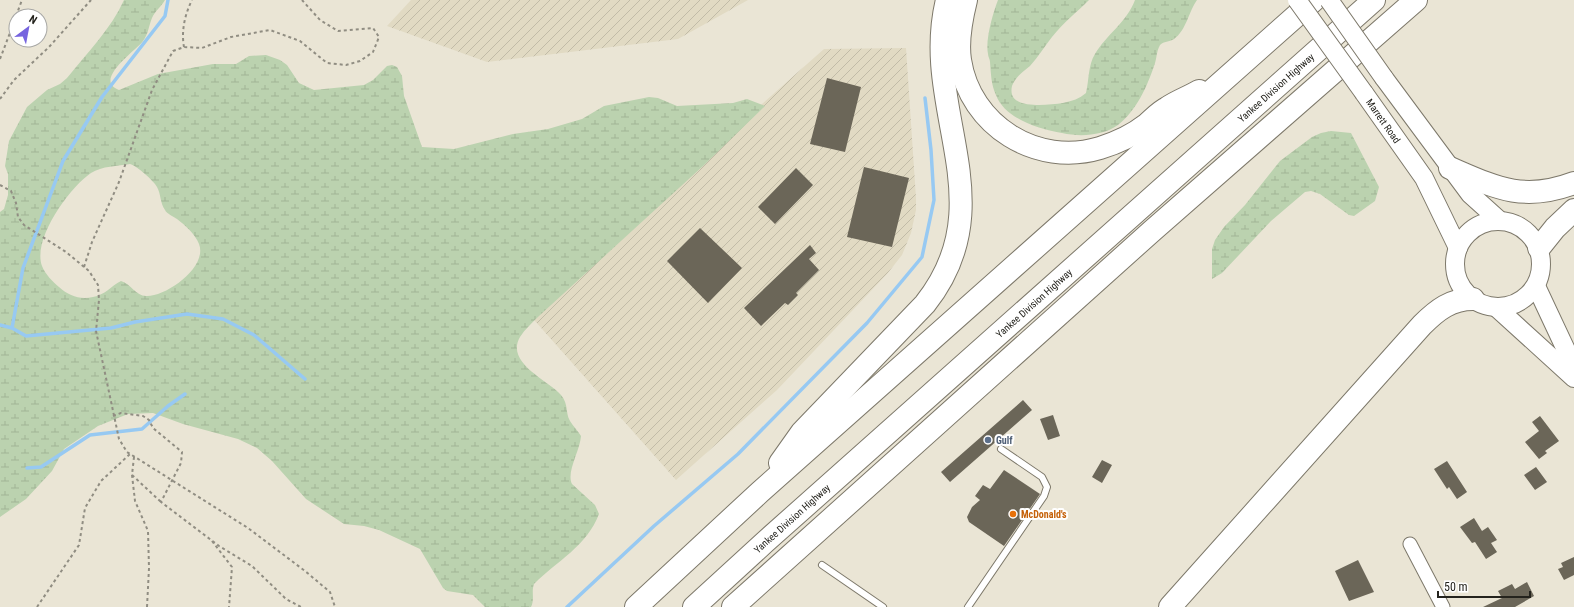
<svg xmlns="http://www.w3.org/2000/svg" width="1574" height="607" font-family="'Roboto Condensed',sans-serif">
<defs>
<pattern id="industrial-furrows" width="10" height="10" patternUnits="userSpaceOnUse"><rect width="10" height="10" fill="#e1dac3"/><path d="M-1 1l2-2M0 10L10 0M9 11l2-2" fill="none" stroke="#c1bba7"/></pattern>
<pattern id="wetland-marsh" width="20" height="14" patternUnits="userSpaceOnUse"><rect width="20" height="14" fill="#bbd2af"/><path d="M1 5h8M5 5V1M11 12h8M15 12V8" fill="none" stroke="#a1b496"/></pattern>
</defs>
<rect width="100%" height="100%" fill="#eae5d5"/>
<path fill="url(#industrial-furrows)" d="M 411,0 L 748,0 L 678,39 L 487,62 L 387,26 Z
M 906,48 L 916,198 L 916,210 L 911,233 L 902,255 L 887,274 L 777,390 L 676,480 L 527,312 L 824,49 Z"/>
<path fill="url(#wetland-marsh)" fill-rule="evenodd" d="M 124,0 L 165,0 C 161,7 155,11 152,18 C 149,25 148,35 143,41 C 137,50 92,80 119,90 L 158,74 L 213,64 L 236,64 L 249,56 L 266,55 L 280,60 L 287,65 L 299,83 L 314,90 L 364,85 L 373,80 L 387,66 L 392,65 L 397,67 L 402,76 L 404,96 L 422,147 L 454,149 L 513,134 L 548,129 L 582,119 L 604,106 L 649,97 L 658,98 L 677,106 L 733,103 L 747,99 L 765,106 L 703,166 L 539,316 C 532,323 525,329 520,337 C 505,363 548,380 561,395 C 569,405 565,412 570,421 C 573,426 578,431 581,436 C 580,451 566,472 572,484 L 595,505 L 599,514 C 587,546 557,561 534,584 C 531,592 535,599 531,607 L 485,607 L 473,595 L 447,591 L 443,588 L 420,549 L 379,530 L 364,526 L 344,524 L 306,499 L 272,461 L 257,448 L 238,439 L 183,424 L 153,413 L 128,414 L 98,426 L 64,449 L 52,471 L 26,499 L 0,517 L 0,212 L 4,209 L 8,195 L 8,174 L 5,166 L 9,141 L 27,107 L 47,90 L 60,84 L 67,78 C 87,53 111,29 124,0 ZM 130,164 C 137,166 154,181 157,187 C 161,194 160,203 165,210 C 167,214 173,216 177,219 C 185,225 195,234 199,244 C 208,267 166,297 146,296 C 136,296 131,284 121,281 C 111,286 105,295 93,297 C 80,300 69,296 59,287 C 53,282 45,274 42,266 C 32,239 70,187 91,173 C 102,166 118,166 130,164 Z
M 998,0 L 1089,0 C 1077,12 1063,23 1052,37 C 1045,46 1038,57 1030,66 C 1023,72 1015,77 1012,86 C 1008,104 1028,105 1039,105 C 1056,104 1073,104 1086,93 C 1089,81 1088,65 1095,54 C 1106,35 1127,22 1135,0 L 1197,0 C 1189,11 1186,31 1174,39 C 1169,42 1164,41 1160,45 C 1156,52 1157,59 1154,66 C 1147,87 1136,111 1118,125 C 1102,136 1080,137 1062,133 C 1039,129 1005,119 996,95 C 991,84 991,74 990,62 C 990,59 988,57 988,54 C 985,40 993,13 998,0 Z
M 1331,131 L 1351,133 L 1379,187 L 1375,201 L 1354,216 L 1349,215 L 1320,194 L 1311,191 L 1305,192 L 1271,221 L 1222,273 L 1212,279 L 1212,249 L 1215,240 L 1224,227 L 1245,205 L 1280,161 L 1312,137 L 1321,133 Z"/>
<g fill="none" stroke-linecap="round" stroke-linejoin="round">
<path stroke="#97c9f2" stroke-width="3.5" d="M 0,325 L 12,328 L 23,268 L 63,161 L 102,97 L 165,16 L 168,0
M 12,328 L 26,336 L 111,328 L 135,322 L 187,314 L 223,319 L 254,335 L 305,379
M 27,468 L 41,467 L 90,435 L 142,429 L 168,406 L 185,394
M 567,607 L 654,526 L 738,454 L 867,323 L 922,257 L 934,200 L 931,150 L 925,98"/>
</g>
<path fill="#6b6658" d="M 827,78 L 861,87 L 845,152 L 810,144 Z
M 864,167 L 909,178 L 892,247 L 847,237 Z
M 796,168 L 813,185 L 775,224 L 758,207 Z
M 700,228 L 742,268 L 708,303 L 667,261 Z
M 810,245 L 816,253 L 809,259 L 819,270 L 796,293 L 798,295 L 788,305 L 785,303 L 761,326 L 744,308 Z
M 1023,400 L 1032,410 L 950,482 L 941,472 Z
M 1053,415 L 1060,436 L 1048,440 L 1040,419 Z
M 1540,416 L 1559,441 L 1545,451 L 1547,453 L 1539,459 L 1525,442 L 1539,431 L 1532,422 Z
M 1102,460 L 1112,465 L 1102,483 L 1092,477 Z
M 1447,461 L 1467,492 L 1457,499 L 1449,487 L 1447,489 L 1434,469 Z
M 1536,467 L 1547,482 L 1535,490 L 1524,475 Z
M 1004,470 L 1040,494 L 1004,546 L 969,522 L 967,517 L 972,507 L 980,500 L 975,496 L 983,485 L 990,489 Z
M 1474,518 L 1482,531 L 1488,527 L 1497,540 L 1491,543 L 1497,552 L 1486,559 L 1475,542 L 1472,543 L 1460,527 Z
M 1574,557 L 1574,575 L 1564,580 L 1558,569 L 1563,567 L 1561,563 Z
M 1358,560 L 1374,592 L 1349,601 L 1335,571 Z
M 1527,582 L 1534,596 L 1515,607 L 1483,607 L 1502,598 L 1498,591 L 1512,584 L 1515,589 Z"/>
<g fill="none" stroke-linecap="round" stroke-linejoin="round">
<defs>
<path id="lane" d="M 822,565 L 883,607
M 968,607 L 1044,496 L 1047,487 L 1042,477 L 1001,449"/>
<path id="street" d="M 1410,544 L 1443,607"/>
<g id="secondary">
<path d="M 1384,78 L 1470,194 L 1500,221"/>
<path id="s1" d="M 1364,93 L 1424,178 L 1458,248"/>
<circle cx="1498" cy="264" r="43"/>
<path d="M 1536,286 L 1574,367"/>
<path d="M 1497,308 L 1574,378"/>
</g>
<g id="highway">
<path d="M 966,0 C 961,20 957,40 960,60 C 970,126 1037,167 1100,148 C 1116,143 1132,136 1146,125 C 1153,119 1159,112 1167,108 C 1177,101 1189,97 1199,91"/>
<path d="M 1450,168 C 1496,188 1524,202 1574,183"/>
<path d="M 1539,248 L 1555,228 L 1574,210"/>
<path d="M 780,463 L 802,432 L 925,304 C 1006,202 920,109 947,0"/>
<path d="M 636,607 L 760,492 L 1314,0"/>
<path id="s2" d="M 694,607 L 765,542 L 1374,0"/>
<path d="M 733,607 L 1152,231 L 1416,0"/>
<path d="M 1170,607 L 1422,325 C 1437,310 1451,299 1473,299"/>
</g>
</defs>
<use href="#lane" stroke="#7d786a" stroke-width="8"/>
<use href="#street" stroke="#7d786a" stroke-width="15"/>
<use href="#secondary" stroke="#7d786a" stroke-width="20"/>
<use href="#highway" stroke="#7d786a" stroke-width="24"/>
<path stroke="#908d82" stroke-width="2" stroke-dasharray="3 3" stroke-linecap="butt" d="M 16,16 L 22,0
M 184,47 C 181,31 185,14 192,0
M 0,59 L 16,17
M 0,99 L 14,80 L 49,47 L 91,0
M 0,185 L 11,191 L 16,203 L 18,217 L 24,225 L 66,252 L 89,271 L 98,285 L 99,300 L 96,331 L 119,439 L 127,452 L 248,528 L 305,571 L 330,592 L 335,607
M 84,267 L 92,242 L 119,182 L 152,90 L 173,51 L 184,47 L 202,48 L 231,37 L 270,30 L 300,41 L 327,63 L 346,65 L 360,61 L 373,52 L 379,37 L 373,28 L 338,31 L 320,20 L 302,0
M 113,416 L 121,413 L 143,416 L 149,420 L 153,428 L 182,452 L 181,463 L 161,502 L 219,546 L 252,566 L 286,599 L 301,607
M 134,457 L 132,475 L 135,501 L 148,531 L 149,568 L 147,607
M 132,475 L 161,502
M 212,541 L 232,567 L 229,607
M 37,607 L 79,545 L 85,508 L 101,481 L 130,454"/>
<use href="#lane" stroke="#fff" stroke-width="6"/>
<use href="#street" stroke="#fff" stroke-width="13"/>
<use href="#secondary" stroke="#fff" stroke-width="18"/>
<use href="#highway" stroke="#fff" stroke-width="22"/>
<defs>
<path id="secondary-bridge" d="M 1297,0 L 1364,93
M 1329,0 L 1384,78"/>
</defs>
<use href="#secondary-bridge" stroke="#7d786a" stroke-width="20" stroke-linecap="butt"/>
<use href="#secondary-bridge" stroke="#fff" stroke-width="18"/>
</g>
<circle fill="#5c6f8a" stroke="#fff" stroke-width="1.5" cx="988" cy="440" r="4"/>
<circle fill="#e8710a" stroke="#fff" stroke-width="1.5" cx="1013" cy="514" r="4"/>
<g text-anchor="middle" stroke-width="4" stroke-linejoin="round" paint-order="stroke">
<g font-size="10" fill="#24231d" stroke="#fff">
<text dy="4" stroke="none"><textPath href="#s2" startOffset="780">Yankee Division Highway</textPath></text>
<text dy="4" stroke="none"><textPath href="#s1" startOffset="34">Marrett Road</textPath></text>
<text dy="4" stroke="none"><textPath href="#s2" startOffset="456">Yankee Division Highway</textPath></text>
<text dy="4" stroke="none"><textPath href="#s2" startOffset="132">Yankee Division Highway</textPath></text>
</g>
<g font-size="10" font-weight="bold" fill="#4e5e75" stroke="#fff" text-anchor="start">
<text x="996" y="444">Gulf</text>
</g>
<g font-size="10" font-weight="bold" fill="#c56008" stroke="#fff" text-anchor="start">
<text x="1021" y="518">McDonald's</text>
</g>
</g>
<g transform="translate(28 28) rotate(32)"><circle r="19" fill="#ffffff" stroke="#a7a7a5"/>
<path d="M0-3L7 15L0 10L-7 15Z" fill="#7664df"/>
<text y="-6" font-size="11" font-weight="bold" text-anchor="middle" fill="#24231d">N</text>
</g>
<path d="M1438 591v6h92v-6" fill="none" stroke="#24231d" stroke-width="2"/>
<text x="1444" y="591" font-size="12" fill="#24231d" stroke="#ffffff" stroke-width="3" paint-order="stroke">50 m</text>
</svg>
